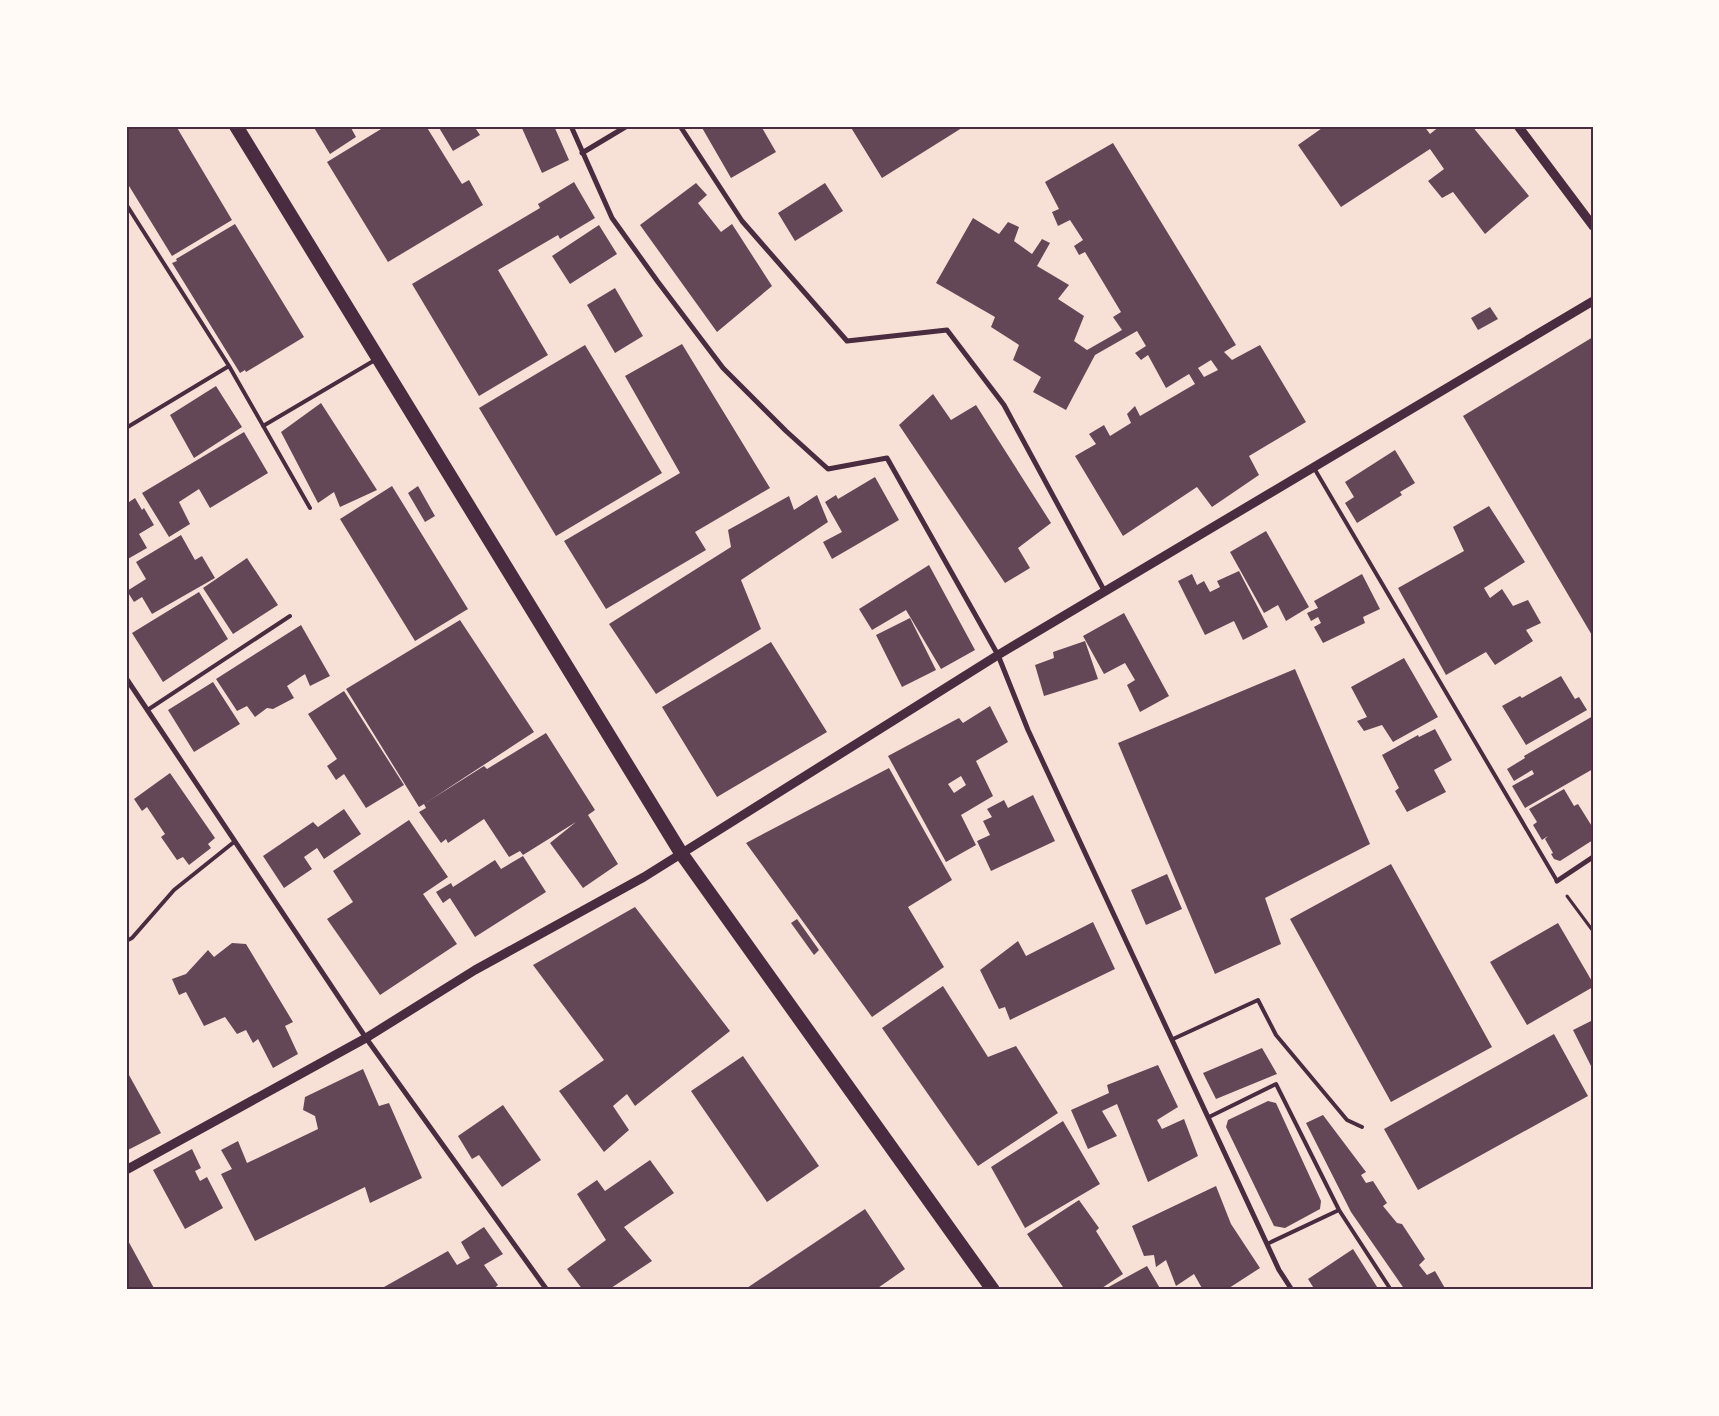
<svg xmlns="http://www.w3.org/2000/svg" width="1719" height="1416" font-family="Cabin,sans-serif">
<rect width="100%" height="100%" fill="#f7e1d7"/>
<path fill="#644757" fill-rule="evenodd" d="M 126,126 L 176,126 L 232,220 L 172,256 L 126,181 Z
M 313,126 L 350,126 L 356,137 L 330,154 Z
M 386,126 L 426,126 L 462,184 L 469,180 L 483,205 L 388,262 L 327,162 Z
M 438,126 L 474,126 L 480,135 L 453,151 Z
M 521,126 L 554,126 L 569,160 L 542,173 Z
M 701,126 L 761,126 L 776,152 L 731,178 Z
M 850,126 L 965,126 L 882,178 Z
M 1325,126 L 1424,126 L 1430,134 L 1440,126 L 1472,126 L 1529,196 L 1485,234 L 1453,192 L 1442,198 L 1428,181 L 1444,169 L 1430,149 L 1341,207 L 1298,145 Z
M 1113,143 L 1236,345 L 1224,352 L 1232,360 L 1260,345 L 1306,422 L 1249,456 L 1259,475 L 1212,507 L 1197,487 L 1123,536 L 1075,456 L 1096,444 L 1089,434 L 1104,425 L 1110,436 L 1131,423 L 1127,414 L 1135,406 L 1140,416 L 1195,384 L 1189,374 L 1166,388 L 1148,355 L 1141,360 L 1135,353 L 1146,346 L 1137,331 L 1095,355 L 1066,410 L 1033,392 L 1041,377 L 1013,360 L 1019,345 L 991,327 L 995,317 L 936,283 L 973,218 L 999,234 L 1008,222 L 1019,227 L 1014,241 L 1032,254 L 1042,239 L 1050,243 L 1037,266 L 1069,285 L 1058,299 L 1084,316 L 1074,341 L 1087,350 L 1122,330 L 1113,317 L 1121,312 L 1085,252 L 1079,255 L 1074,246 L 1083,240 L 1070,220 L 1058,226 L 1052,212 L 1059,209 L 1045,182 ZM 1211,360 L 1218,370 L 1204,377 L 1198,368 Z
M 574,182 L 595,218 L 560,239 L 558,235 L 498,270 L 548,355 L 479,396 L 412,284 L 540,208 L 538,204 Z
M 696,183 L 707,195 L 698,203 L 721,232 L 732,224 L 772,286 L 717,332 L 640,225 Z
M 825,183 L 843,211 L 795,241 L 778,213 Z
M 235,224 L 304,337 L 246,372 L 245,370 L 240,373 L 172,263 L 177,261 L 176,259 Z
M 599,225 L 617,254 L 570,284 L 552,256 Z
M 615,288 L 643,336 L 615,353 L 587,305 Z
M 1490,307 L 1498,319 L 1478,330 L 1471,318 Z
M 1593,337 L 1593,637 L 1463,416 Z
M 682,344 L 770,488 L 695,532 L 706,550 L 606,609 L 564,541 L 680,473 L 625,376 Z
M 585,345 L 662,473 L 556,536 L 479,408 Z
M 216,386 L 242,427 L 194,458 L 170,415 Z
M 933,394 L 951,420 L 976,405 L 1051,523 L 1018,548 L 1030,568 L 1005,583 L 899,425 Z
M 321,403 L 377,490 L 340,507 L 334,492 L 318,503 L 281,432 Z
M 244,432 L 268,473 L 210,508 L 199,489 L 179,502 L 190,524 L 169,537 L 142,493 Z
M 1395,450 L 1415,483 L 1400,492 L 1402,495 L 1357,523 L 1345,503 L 1354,497 L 1345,482 Z
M 875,477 L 899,520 L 832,559 L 823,542 L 842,532 L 825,502 L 836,495 L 838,499 Z
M 392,486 L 468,609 L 415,641 L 340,519 Z
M 418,486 L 435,516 L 425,522 L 408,493 Z
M 817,495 L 828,522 L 741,580 L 761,629 L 656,694 L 609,624 L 731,547 L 728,530 L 789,496 L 794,510 Z
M 135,498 L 142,510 L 144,508 L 154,525 L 139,534 L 147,548 L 126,560 L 126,504 Z
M 1489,506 L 1525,562 L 1484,588 L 1490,598 L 1502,589 L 1513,606 L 1528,600 L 1541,623 L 1526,630 L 1533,641 L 1495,665 L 1486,652 L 1446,675 L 1398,588 L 1464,551 L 1453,527 Z
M 1266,531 L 1309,607 L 1286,621 L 1278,605 L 1264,613 L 1230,552 Z
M 181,535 L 195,560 L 202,556 L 215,578 L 152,614 L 142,597 L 134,602 L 127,591 L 146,579 L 136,562 Z
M 247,558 L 278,605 L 233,634 L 203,588 Z
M 929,565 L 975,650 L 941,669 L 906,610 L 872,630 L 859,609 Z
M 1239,571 L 1268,627 L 1243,640 L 1234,621 L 1205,635 L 1178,581 L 1192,574 L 1197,585 L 1204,581 L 1210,592 L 1220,587 L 1217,581 Z
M 1362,574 L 1380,609 L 1363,617 L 1365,623 L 1323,643 L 1314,627 L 1321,623 L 1318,617 L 1311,621 L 1307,613 L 1318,608 L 1314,601 Z
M 199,592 L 228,639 L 163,682 L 132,633 Z
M 1124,613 L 1169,696 L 1140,712 L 1127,685 L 1135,680 L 1125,663 L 1104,674 L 1083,636 Z
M 910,618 L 936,670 L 902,687 L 876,635 Z
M 460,620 L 534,732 L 427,802 L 484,766 L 487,769 L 546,733 L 595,810 L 588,815 L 618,864 L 583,888 L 550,843 L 576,822 L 523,855 L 520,851 L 509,857 L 484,819 L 448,843 L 446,839 L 441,843 L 419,812 L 426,808 L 424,804 L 419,807 L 346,689 Z
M 301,625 L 330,676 L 310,686 L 305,674 L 287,686 L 294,698 L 273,709 L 267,708 L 255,717 L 247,706 L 237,711 L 216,679 Z
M 1085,641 L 1098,679 L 1044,696 L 1035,665 L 1054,658 L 1053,652 Z
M 771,642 L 827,732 L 717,797 L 662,707 Z
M 1404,658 L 1438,717 L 1393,742 L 1382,725 L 1364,731 L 1357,721 L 1367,717 L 1351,687 Z
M 1295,669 L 1370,844 L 1265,898 L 1281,944 L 1215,974 L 1118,743 Z
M 1561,676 L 1575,699 L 1579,697 L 1587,710 L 1526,745 L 1502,706 L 1520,696 L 1522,698 Z
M 213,682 L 240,724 L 194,752 L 168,710 Z
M 344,691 L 404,785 L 366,808 L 344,774 L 336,780 L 327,766 L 337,759 L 308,714 Z
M 990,706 L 1008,742 L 976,761 L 993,796 L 961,815 L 976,845 L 946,862 L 888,756 L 959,718 L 963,723 ZM 961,776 L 966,785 L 954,793 L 948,784 Z
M 1593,716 L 1593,769 L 1525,808 L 1512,786 L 1534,774 L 1532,770 L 1514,781 L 1507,769 L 1525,758 L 1524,756 Z
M 1435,729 L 1452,760 L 1434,770 L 1446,792 L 1407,812 L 1395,791 L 1399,788 L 1382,755 L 1418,735 L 1419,737 Z
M 889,768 L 952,880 L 908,907 L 944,967 L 872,1017 L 746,843 Z
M 170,773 L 215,838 L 208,844 L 211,848 L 189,865 L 183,857 L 177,860 L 161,837 L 165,834 L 147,807 L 142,811 L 134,799 Z
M 1564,789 L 1574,806 L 1578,804 L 1593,828 L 1593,840 L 1560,861 L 1554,859 L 1551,854 L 1553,853 L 1545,839 L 1548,836 L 1542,840 L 1533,825 L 1537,822 L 1529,809 Z
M 1033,795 L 1055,841 L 991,871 L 977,841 L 990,835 L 983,821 L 992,817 L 987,809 L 1004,800 L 1008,808 Z
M 344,809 L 361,834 L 324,859 L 317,848 L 304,857 L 312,869 L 284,888 L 263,856 L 313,822 L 318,827 Z
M 409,820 L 448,877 L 423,894 L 457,944 L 380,995 L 327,919 L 353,902 L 333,871 Z
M 523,856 L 546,892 L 475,937 L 450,898 L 443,903 L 436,892 L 451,883 L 453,887 L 495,860 L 501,869 Z
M 1391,864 L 1492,1047 L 1391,1102 L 1290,919 Z
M 1167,874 L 1182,909 L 1146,925 L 1131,890 Z
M 635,907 L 730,1031 L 635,1106 L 627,1094 L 613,1106 L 629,1130 L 604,1152 L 559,1091 L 604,1060 L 533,965 Z
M 797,919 L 819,950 L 814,955 L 791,923 Z
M 1093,922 L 1115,969 L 1010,1020 L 1005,1007 L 999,1009 L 980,970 L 1018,941 L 1026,956 Z
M 1558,923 L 1593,983 L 1593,987 L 1527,1025 L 1490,962 Z
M 232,943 L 246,944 L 293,1022 L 285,1026 L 298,1054 L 273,1068 L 258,1039 L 253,1043 L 246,1030 L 237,1034 L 225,1017 L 204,1026 L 186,992 L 179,995 L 172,979 L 186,974 L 208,950 L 214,957 Z
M 943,986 L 988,1057 L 1016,1046 L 1058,1113 L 978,1166 L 882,1028 Z
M 1593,1020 L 1593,1070 L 1573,1030 Z
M 1554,1034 L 1588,1096 L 1418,1190 L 1384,1129 Z
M 1262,1048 L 1277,1074 L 1216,1099 L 1203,1073 Z
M 743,1056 L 819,1166 L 767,1202 L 691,1091 Z
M 1158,1065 L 1178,1107 L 1157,1120 L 1162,1129 L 1184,1119 L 1198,1156 L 1148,1182 L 1117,1104 L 1102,1111 L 1117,1136 L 1088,1149 L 1071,1110 L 1109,1093 L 1107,1085 Z
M 363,1069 L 379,1106 L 389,1103 L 422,1178 L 370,1203 L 365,1187 L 255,1241 L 221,1174 L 232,1169 L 221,1150 L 238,1141 L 247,1163 L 318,1129 L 315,1116 L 303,1110 L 305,1097 Z
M 129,1075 L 161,1133 L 126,1151 L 126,1077 Z
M 1268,1101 L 1276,1103 L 1321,1201 L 1320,1209 L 1285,1228 L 1274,1226 L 1226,1127 L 1228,1120 Z
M 503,1105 L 541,1160 L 502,1187 L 479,1155 L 472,1159 L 458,1136 Z
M 1323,1115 L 1366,1172 L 1361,1175 L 1366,1183 L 1373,1181 L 1387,1203 L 1383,1206 L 1397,1223 L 1402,1224 L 1425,1259 L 1419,1265 L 1427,1275 L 1435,1271 L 1446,1290 L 1405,1290 L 1351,1212 L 1306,1123 Z
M 1063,1121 L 1100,1184 L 1025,1228 L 991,1167 Z
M 192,1149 L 201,1168 L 195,1171 L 200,1181 L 207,1177 L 223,1208 L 185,1229 L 153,1170 Z
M 650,1160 L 674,1193 L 624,1227 L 652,1261 L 608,1290 L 583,1290 L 567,1269 L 606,1240 L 577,1194 L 597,1180 L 605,1191 Z
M 1216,1186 L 1231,1224 L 1260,1268 L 1226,1290 L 1203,1290 L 1194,1274 L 1176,1286 L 1166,1260 L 1156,1267 L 1154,1255 L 1144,1256 L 1132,1226 Z
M 1079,1200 L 1099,1228 L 1096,1231 L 1123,1274 L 1099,1290 L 1065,1290 L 1027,1234 Z
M 865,1209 L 905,1269 L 875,1290 L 744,1290 Z
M 484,1227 L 503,1254 L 484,1265 L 498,1285 L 492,1290 L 385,1290 L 384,1287 L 448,1251 L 457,1265 L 470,1258 L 461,1242 Z
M 126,1237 L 155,1290 L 126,1290 Z
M 1353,1249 L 1379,1290 L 1315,1290 L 1308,1279 Z
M 1147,1266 L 1161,1290 L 1103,1290 Z"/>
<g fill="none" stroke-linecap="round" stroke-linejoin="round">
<path stroke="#4a2c40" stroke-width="3" d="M 1567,896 L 1593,931"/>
<path stroke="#4a2c40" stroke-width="4" d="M 126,204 L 229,366 L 126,428
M 229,366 L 310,508
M 263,426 L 375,360
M 1314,468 L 1557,881
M 149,709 L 290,616
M 126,941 L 132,938 L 174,890 L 234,842
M 1173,1039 L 1258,1000 L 1276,1035 L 1347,1120 L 1362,1127
M 1209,1117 L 1276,1084 L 1339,1210
M 1267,1244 L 1339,1210 L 1391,1290"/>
<path stroke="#4a2c40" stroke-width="5" d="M 571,126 L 612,218 L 658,282 L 723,368 L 786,431 L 828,469 L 887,458 L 998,655 L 1028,730 L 1279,1270 L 1292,1290
M 680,126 L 742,221 L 847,341 L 947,330 L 1004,405 L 1105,592
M 582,153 L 627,126
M 126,678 L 366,1038 L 547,1290
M 1557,881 L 1593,857"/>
<path stroke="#4a2c40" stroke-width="9" d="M 1518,126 L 1593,226
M 126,1170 L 366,1038 L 475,970 L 644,877 L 998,655 L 1593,301"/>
<path stroke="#4a2c40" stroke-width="14" d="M 236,126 L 681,853 L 993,1290"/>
</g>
<rect width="1719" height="1416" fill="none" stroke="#fffaf5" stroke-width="255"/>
<rect x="128" y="128" width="1464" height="1160" fill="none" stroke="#4a2c40" stroke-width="2"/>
</svg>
